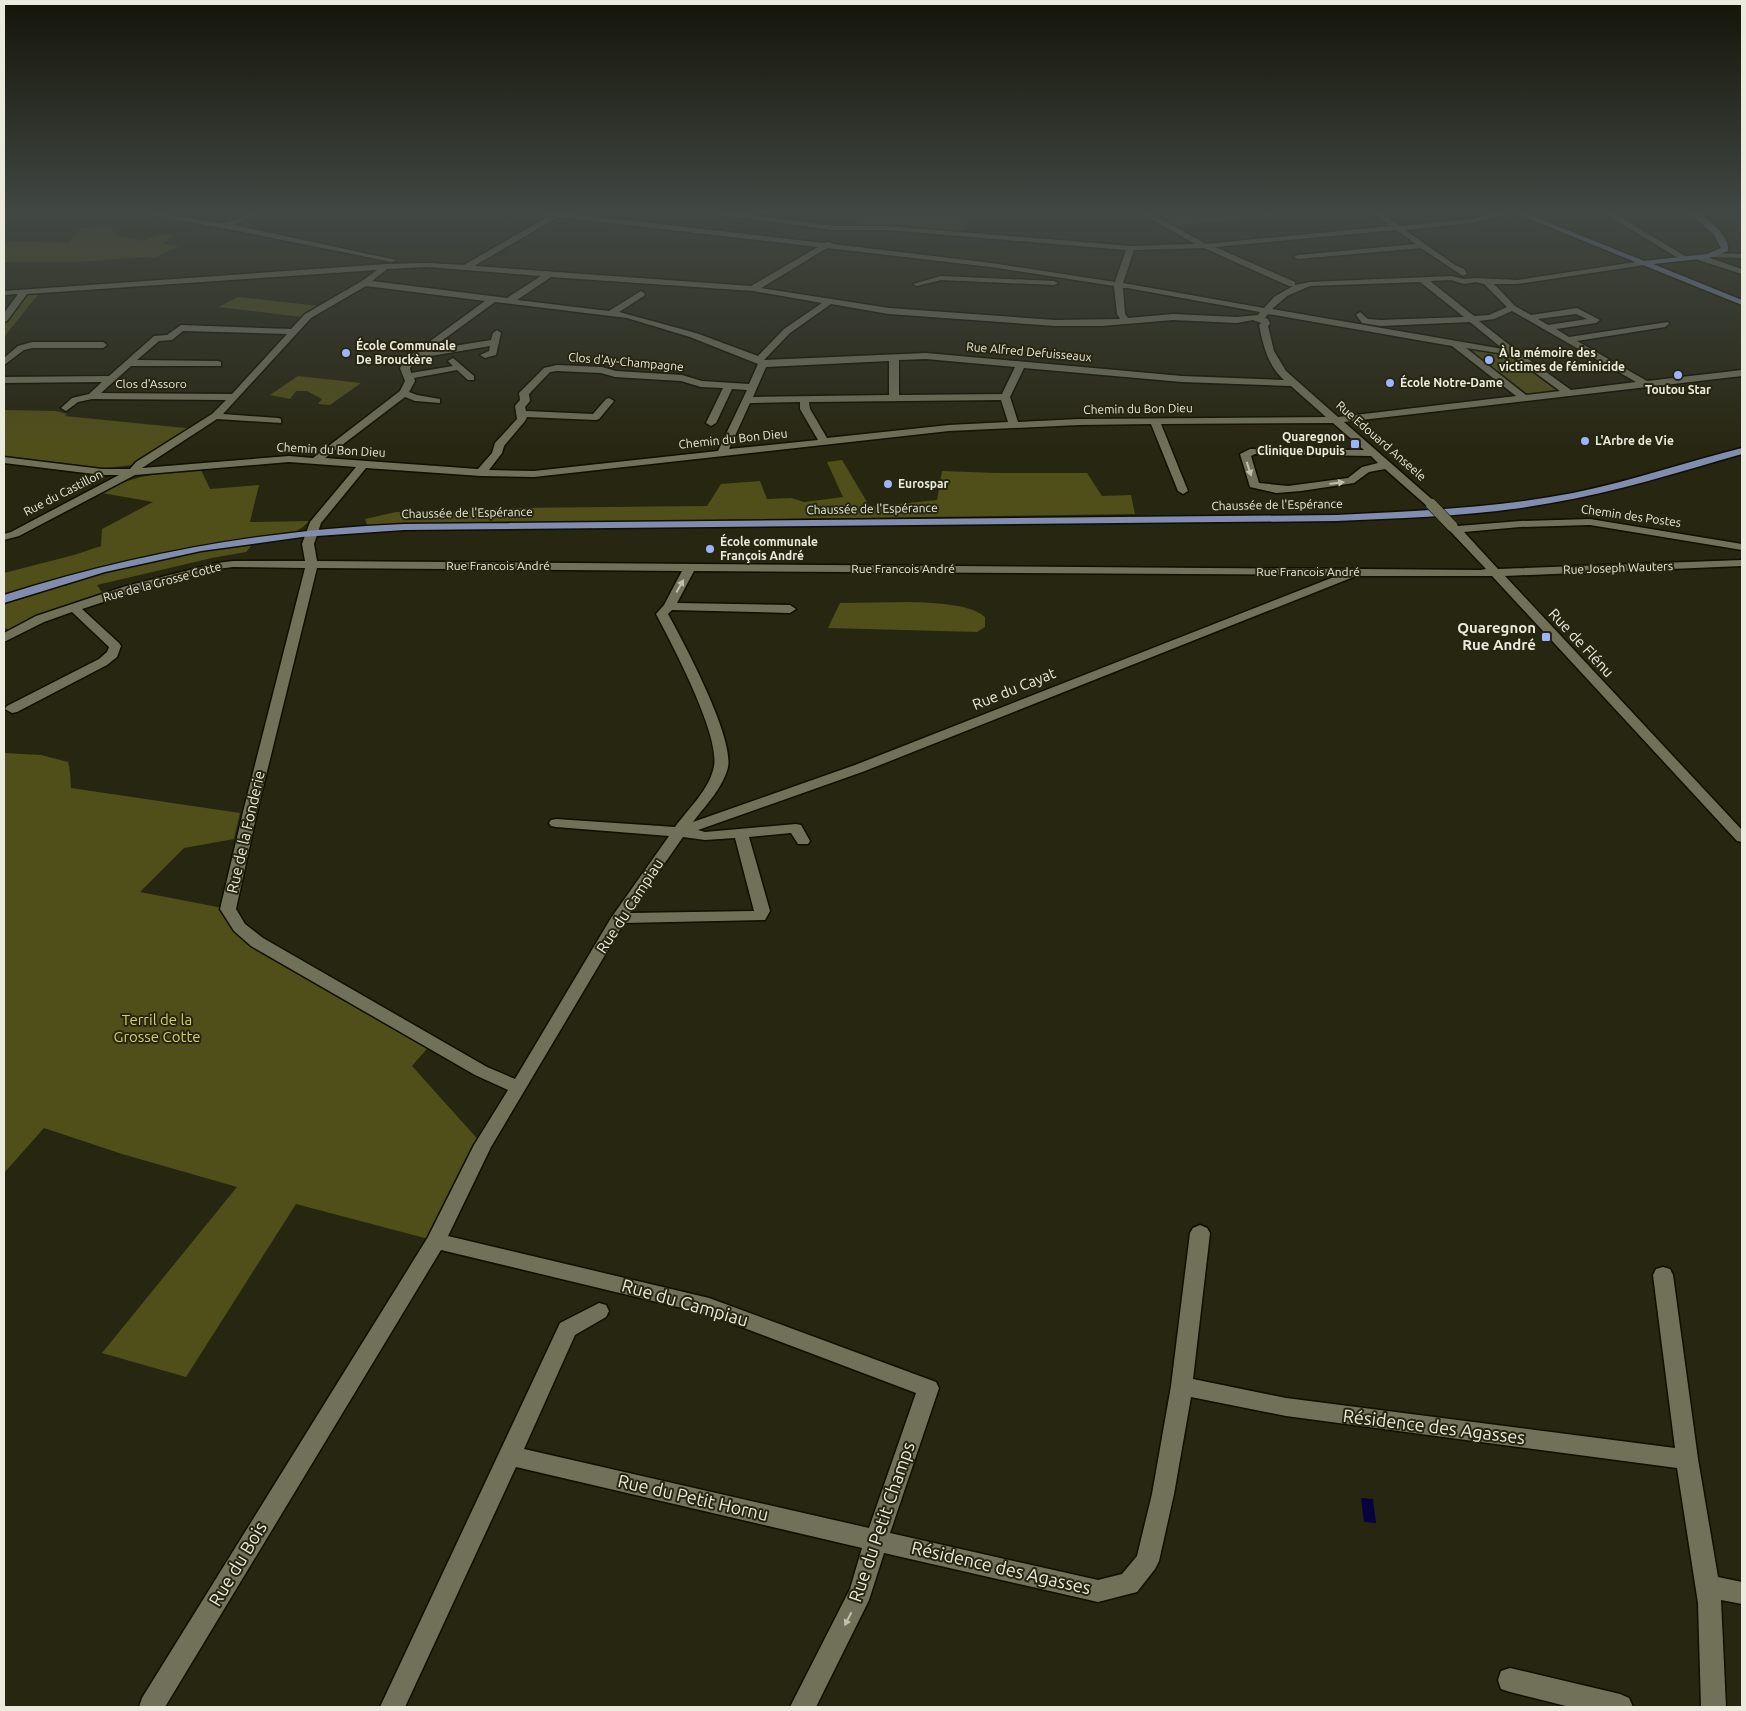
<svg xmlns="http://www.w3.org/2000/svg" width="1746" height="1711" font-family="Ubuntu,sans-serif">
<rect width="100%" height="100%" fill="#272611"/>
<path fill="#504e19" d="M 848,212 L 1027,212 L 1024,219 L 972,217 L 958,233 L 863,227 Z
M 1150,212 L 1281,212 L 1286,216 L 1174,225 Z
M 111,226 L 115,235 L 143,241 L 157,235 L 173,235 L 163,244 L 179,246 L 155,258 L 143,257 L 78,262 L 4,262 L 4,241 L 69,243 L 81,228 Z
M 40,292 L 4,337 L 4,321 L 27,293 Z
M 238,297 L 319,306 L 302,317 L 218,307 Z
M 1467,349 L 1513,356 L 1561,391 L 1527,394 Z
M 298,376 L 361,383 L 330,405 L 318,404 L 322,399 L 307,391 L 296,391 L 290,399 L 270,395 Z
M 4,410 L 56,411 L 67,414 L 65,416 L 195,429 L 140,464 L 108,468 L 102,472 L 4,460 Z
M 842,460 L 870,507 L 937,500 L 942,471 L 996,473 L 1087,473 L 1102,496 L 1131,495 L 1135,514 L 367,525 L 365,519 L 396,512 L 438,513 L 501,508 L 707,506 L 721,484 L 760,481 L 767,499 L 791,498 L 804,502 L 843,497 L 827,462 Z
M 201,470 L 210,489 L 259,485 L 250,522 L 309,521 C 295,538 271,538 250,541 L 251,546 L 246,552 L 212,558 L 97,585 L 105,597 L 17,631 L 4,628 L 4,573 L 74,555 L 101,546 L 102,529 L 153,502 L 102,493 C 139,472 161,474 201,470 Z
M 910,602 C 930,603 970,603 985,617 L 985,627 L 977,632 L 828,628 L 840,603 Z
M 4,753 L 41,755 L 68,762 C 71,773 70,778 71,788 L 240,813 L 234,839 L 184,848 L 140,892 L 228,909 L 232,922 L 433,1042 L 412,1066 L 483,1145 L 436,1241 L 296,1204 L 186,1377 L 102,1353 L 237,1187 L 122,1154 L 44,1128 L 4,1173 Z"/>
<path fill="#06033d" d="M 1361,1498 L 1373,1499 L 1376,1523 L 1364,1522 Z"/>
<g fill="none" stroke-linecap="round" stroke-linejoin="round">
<defs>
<path id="minor" d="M 134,212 C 165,212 193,220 223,223 C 232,224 245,212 259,212 L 234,225 L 396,260 L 392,262 L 233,230 Z
M 529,212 L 554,212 L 824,243 L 829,242 L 833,244 L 991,263 L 1115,282 L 1126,250 L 888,230 L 833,230 L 713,214 L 709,212 L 731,212 L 833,226 L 888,226 L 1131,246 L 1195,244 L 1139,212 L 1149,212 L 1206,244 L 1391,226 L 1372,212 L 1381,212 L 1400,226 L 1472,219 L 1501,212 L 1516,212 L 1472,223 L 1405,230 L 1455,265 L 1464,269 L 1467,274 L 1463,276 L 1421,248 L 1298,259 L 1294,257 L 1298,255 L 1416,244 L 1396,230 L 1215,247 L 1295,282 L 1295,285 L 1310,282 L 1452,276 L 1464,279 L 1476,278 L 1517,280 L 1642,261 L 1646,263 L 1645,265 L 1517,284 L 1494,284 L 1515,306 L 1531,315 L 1577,308 L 1600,320 L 1596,323 L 1556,329 L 1569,337 L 1668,322 L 1669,324 L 1665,327 L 1577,341 L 1647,381 L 1742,370 L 1742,376 L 1344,422 L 1435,502 L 1436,504 L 1431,507 L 1427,506 L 1385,469 L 1369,472 L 1354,483 L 1301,491 L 1276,493 L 1250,487 L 1240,454 L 1250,449 L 1364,450 L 1333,423 L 1161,424 L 1188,491 L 1183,494 L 1178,491 L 1151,424 L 1079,425 L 949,431 L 534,477 L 481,476 L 366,468 L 321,523 L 314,544 L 317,561 L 1480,570 L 1486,569 L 1451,532 L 1446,526 L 1448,524 L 1456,524 L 1458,526 L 1520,521 L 1590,519 L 1742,544 L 1742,550 L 1590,525 L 1520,527 L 1464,532 L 1498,569 L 1742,560 L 1742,566 L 1505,576 L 1742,830 L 1742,842 L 1737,841 L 1492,576 L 1356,576 L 865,771 L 698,830 L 705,832 L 796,824 L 801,825 L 810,841 L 808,844 L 798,844 L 791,833 L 749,837 L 770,911 L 765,920 L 624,923 L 491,1147 L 448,1236 L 709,1298 L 936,1382 L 939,1388 L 890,1533 L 1098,1580 L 1122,1574 L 1137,1556 L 1152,1494 L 1171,1386 L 1190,1233 L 1193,1228 L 1200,1225 L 1207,1228 L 1210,1233 L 1193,1379 L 1286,1398 L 1675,1448 L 1653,1275 L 1656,1269 L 1663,1267 L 1670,1269 L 1673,1275 L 1698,1459 L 1718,1577 L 1742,1582 L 1742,1604 L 1721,1600 L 1726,1707 L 1701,1707 L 1698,1603 L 1677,1468 L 1286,1416 L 1191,1397 L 1174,1494 L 1159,1561 L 1155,1569 L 1137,1592 L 1098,1602 L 884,1553 L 869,1600 L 816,1707 L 790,1707 L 850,1589 L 862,1548 L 516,1467 L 405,1707 L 380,1707 L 560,1323 L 599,1303 L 606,1305 L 609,1311 L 606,1317 L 575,1335 L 524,1449 L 869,1528 L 916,1393 L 707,1314 L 441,1250 L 165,1707 L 139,1707 L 142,1698 L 428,1237 L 474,1145 L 508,1090 L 475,1075 L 251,946 L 234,931 L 220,909 L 244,808 L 305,568 L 233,567 L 217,569 L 134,592 L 82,609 L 119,643 L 121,646 L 117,657 L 107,665 L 17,712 L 12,713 L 5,709 L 7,706 L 99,659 L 107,652 L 109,647 L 72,612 L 44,622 L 4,642 L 4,633 L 36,616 L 126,586 L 217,563 L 233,561 L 305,561 L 302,544 L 310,522 L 356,467 L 289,462 L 135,475 L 19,536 L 4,540 L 4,534 L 11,532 L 119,475 L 102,475 L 4,463 L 4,457 L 102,469 L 130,469 L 136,462 L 212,414 L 226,400 L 92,399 L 78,402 L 66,411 L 61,408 L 72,398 L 89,394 L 102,382 L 4,383 L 4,377 L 109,376 L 154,336 L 167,335 L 181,325 L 291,329 L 305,314 L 362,281 L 377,270 L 27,294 L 7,321 L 4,322 L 4,313 L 18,294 L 4,295 L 4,291 L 386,264 L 427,263 L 464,265 L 549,216 ZM 558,217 L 818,247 L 751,286 L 474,266 ZM 827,248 L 991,267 L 1114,286 L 1117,314 L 1120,319 L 1055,320 L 889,308 L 761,288 ZM 1204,248 L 1289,286 L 1293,286 L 1274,297 L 1264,308 L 1123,283 L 1134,250 ZM 427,267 L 541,276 L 507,298 L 372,281 L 387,269 ZM 551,277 L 753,291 L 822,303 L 784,329 L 758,356 L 696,333 L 619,312 L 644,296 L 645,294 L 641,291 L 609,311 L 517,300 ZM 1451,280 L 1464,284 L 1476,282 L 1484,284 L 1507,307 L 1489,315 L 1474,316 L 1430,281 ZM 1420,282 L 1464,317 L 1381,320 L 1368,319 L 1360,312 L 1356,315 L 1362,323 L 1381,326 L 1470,322 L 1503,349 L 1272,309 L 1287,296 L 1310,286 ZM 366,286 L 485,301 L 407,358 L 400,368 L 405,381 L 400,391 L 313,458 L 289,456 L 142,468 L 217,419 L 281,423 L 281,419 L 278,418 L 223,414 L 311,318 ZM 1123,288 L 1127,288 L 1260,312 L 1258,315 L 1237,317 L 1173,314 L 1128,318 L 1125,314 ZM 495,302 L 627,318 L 690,337 L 758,364 L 749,384 L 702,381 L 682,375 L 616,371 L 602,367 L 557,365 L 544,368 L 519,393 L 520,400 L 515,406 L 517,419 L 495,443 L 492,453 L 478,469 L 325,458 L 405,397 L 415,401 L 440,403 L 440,399 L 417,395 L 409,392 L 415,381 L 414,378 L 457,370 L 468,380 L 474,380 L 474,376 L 453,358 L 448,361 L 453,366 L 411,373 L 410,368 L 419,358 L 490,346 L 489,351 L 480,355 L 485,358 L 496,355 L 501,333 L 497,330 L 493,333 L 491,340 L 429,350 ZM 831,304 L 889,314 L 1055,326 L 1102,326 L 1173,320 L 1237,323 L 1253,320 L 1261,323 L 1259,325 C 1263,345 1268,366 1284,380 L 1182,376 L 926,353 L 764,360 L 790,333 ZM 1512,311 L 1636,382 L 1571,390 L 1517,351 L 1479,321 L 1494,319 ZM 1268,314 L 1452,346 L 1516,396 L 1338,417 L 1286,371 L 1274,351 L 1268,326 L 1270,324 L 1268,319 L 1265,318 ZM 1576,314 L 1587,319 L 1548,325 L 1538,319 ZM 183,331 L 287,334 L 232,394 L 101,393 L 131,366 L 221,366 L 221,362 L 218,361 L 137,360 L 159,341 L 172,340 ZM 1466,348 L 1511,355 L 1560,391 L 1526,395 ZM 926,359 L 1015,367 L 1002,394 L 899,395 L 899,360 ZM 889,361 L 889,395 L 753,397 L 766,367 ZM 1024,368 L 1182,382 L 1291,386 L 1326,417 L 1079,419 L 1018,422 L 1010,397 ZM 557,371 L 601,373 L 615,377 L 681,381 L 701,387 L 723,388 L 706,423 L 711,426 L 716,423 L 732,389 L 747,390 L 718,451 L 534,471 L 489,470 L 502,453 L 504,446 L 525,421 L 527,417 L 596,420 L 599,419 L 614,401 L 609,398 L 606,399 L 593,414 L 526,411 L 525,407 L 530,401 L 529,394 L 550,372 ZM 1001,400 L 1008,422 L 949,425 L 827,438 L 810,409 L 809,402 ZM 800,402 L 800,409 L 818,440 L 729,449 L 750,403 ZM 1255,454 L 1371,456 L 1378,463 L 1362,467 L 1348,478 L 1288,486 L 1259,483 L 1251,456 ZM 317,568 L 682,571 L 664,605 L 656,614 C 672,644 720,735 714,766 C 710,789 688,809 675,827 L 556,819 L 551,820 L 549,823 L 551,826 L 556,827 L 669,836 L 611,918 L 515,1079 L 487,1067 L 263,938 L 245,924 L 236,909 L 258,808 ZM 694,571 L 1339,575 L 855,765 L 693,822 C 705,806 723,788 728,767 C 734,737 684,643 668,614 L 672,610 L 790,613 L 796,609 L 790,605 L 677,603 ZM 683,837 L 705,840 L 735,838 L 754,911 L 630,913 Z
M 1602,212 L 1612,212 L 1690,259 L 1683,261 Z
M 1710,253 L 1742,254 L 1742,258 L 1713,257 L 1709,255 Z
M 1698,256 L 1704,256 L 1742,269 L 1742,274 L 1698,260 Z
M 941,276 L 1054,281 L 1058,283 L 1054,285 L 941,280 L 917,286 L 913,284 Z
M 32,342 L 103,342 L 107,345 L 103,348 L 32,348 L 24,350 L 4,365 L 4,358 L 18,346 Z
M 1510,1668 L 1620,1694 L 1629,1698 L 1633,1707 L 1570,1707 L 1510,1692 L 1501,1689 L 1498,1680 L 1501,1671 Z"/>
<path id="major" d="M 1512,212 L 1523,212 L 1644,261 L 1707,254 L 1721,248 L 1714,235 L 1689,212 L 1698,212 C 1709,221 1730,235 1728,251 L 1709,258 L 1653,264 L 1742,300 L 1742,305 Z
M 1742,448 L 1742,454 C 1679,472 1616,492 1551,503 C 1480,516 1408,518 1336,521 L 404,530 L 302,537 L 201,551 L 105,572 L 4,603 L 4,595 C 136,553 265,530 404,524 L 1336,515 C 1416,511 1495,508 1573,493 C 1631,481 1686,462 1742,448 Z"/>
</defs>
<use href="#minor" stroke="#100f00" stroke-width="3"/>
<use href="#major" stroke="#100f00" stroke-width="3"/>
<use href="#minor" fill="#717159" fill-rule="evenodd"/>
<use href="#major" fill="#808db0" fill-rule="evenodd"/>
<defs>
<path id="minor-bridge" d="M 1431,504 L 1452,526"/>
</defs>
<use href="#minor-bridge" stroke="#100f00" stroke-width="12" stroke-linecap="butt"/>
<use href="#minor-bridge" stroke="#717159" stroke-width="11"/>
</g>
<defs><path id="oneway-solid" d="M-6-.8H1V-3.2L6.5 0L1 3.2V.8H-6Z" transform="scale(1.25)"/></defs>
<g fill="#c0c0af">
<use href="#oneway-solid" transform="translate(1249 469) rotate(72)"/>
<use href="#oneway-solid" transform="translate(1337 483) rotate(-7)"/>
<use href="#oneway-solid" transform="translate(680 586) rotate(-61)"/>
<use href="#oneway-solid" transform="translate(848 1619) rotate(117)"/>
</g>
<linearGradient id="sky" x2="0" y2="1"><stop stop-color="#151509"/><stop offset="0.47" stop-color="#414743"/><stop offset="1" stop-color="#414743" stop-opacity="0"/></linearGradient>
<rect width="1746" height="452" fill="url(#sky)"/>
<g fill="#9db4fd" stroke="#272611" stroke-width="2">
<circle cx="346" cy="353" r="5"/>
<circle cx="1489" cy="360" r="5"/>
<circle cx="1678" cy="375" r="5"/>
<circle cx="1390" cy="383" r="5"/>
<circle cx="1585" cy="441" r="5"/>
<rect x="1350" y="439" width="10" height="10" rx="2.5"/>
<circle cx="888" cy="484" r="5"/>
<circle cx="710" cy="549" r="5"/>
<rect x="1541" y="632" width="10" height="10" rx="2.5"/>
</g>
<g text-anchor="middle" stroke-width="4" stroke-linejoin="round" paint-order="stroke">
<g font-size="12" font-weight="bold" fill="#eaebdd" stroke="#272611" text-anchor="start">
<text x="356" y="350">École Communale<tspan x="356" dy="14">De Brouckère</tspan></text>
<text x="1499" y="357">À la mémoire des<tspan x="1499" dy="14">victimes de féminicide</tspan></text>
<text x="1400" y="387">École Notre-Dame</text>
<text x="1678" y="394" text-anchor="middle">Toutou Star</text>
<text x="1345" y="441" text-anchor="end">Quaregnon<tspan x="1345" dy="14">Clinique Dupuis</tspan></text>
<text x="1595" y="445">L'Arbre de Vie</text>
<text x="898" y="488">Eurospar</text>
<text x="720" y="546">École communale<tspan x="720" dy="14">François André</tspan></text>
</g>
<g font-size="12" fill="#eaebdd" stroke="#272611">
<text transform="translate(1029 352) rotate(5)" y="4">Rue Alfred Defuisseaux</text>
<text transform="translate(626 362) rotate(5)" y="4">Clos d'Ay-Champagne</text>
<text x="151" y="388">Clos d'Assoro</text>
<text transform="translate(1138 409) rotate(-1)" y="4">Chemin du Bon Dieu</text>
<text transform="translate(733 439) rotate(-6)" y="4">Chemin du Bon Dieu</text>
<text transform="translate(1381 441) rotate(41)" y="4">Rue Edouard Anseele</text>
<text transform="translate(331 450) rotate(3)" y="4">Chemin du Bon Dieu</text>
<text transform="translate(63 493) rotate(-27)" y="4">Rue du Castillon</text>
<text transform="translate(1277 505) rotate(-1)" y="4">Chaussée de l'Espérance</text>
<text transform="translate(872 509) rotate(-1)" y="4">Chaussée de l'Espérance</text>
<text transform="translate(467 513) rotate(-1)" y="4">Chaussée de l'Espérance</text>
<text transform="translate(1631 516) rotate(8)" y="4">Chemin des Postes</text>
<text x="498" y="570">Rue Francois André</text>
<text transform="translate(1618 568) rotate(-2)" y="4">Rue Joseph Wauters</text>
<text x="903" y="573">Rue Francois André</text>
<text x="1308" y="576">Rue Francois André</text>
<text transform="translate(162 582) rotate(-15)" y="4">Rue de la Grosse Cotte</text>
</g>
<g font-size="15" font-weight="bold" fill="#eaebdd" stroke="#272611" text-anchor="end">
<text x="1536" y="633">Quaregnon<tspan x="1536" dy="17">Rue André</tspan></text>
</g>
<g font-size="15" fill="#eaebdd" stroke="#272611">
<text transform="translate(1581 643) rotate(47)" y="5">Rue de Flénu</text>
<text transform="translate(1014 689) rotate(-22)" y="5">Rue du Cayat</text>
<text transform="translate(246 832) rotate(-77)" y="5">Rue de la Fonderie</text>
<text transform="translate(630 906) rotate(-57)" y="5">Rue du Campiau</text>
</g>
<g font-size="15" fill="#d5d262" stroke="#272611">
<text x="157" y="1025">Terril de la<tspan x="157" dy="17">Grosse Cotte</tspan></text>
</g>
<g font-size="18" fill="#eaebdd" stroke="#272611">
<text transform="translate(685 1303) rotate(16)" y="6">Rue du Campiau</text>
<text transform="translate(1434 1427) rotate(7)" y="6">Résidence des Agasses</text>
<text transform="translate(693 1498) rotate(13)" y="6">Rue du Petit Hornu</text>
<text transform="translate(882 1522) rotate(-71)" y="6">Rue du Petit Champs</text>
<text transform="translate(238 1564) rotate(-59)" y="6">Rue du Bois</text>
<text transform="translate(1001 1568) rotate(13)" y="6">Résidence des Agasses</text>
</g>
</g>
<rect width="1746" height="1711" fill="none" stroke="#eaebdd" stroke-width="10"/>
</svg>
